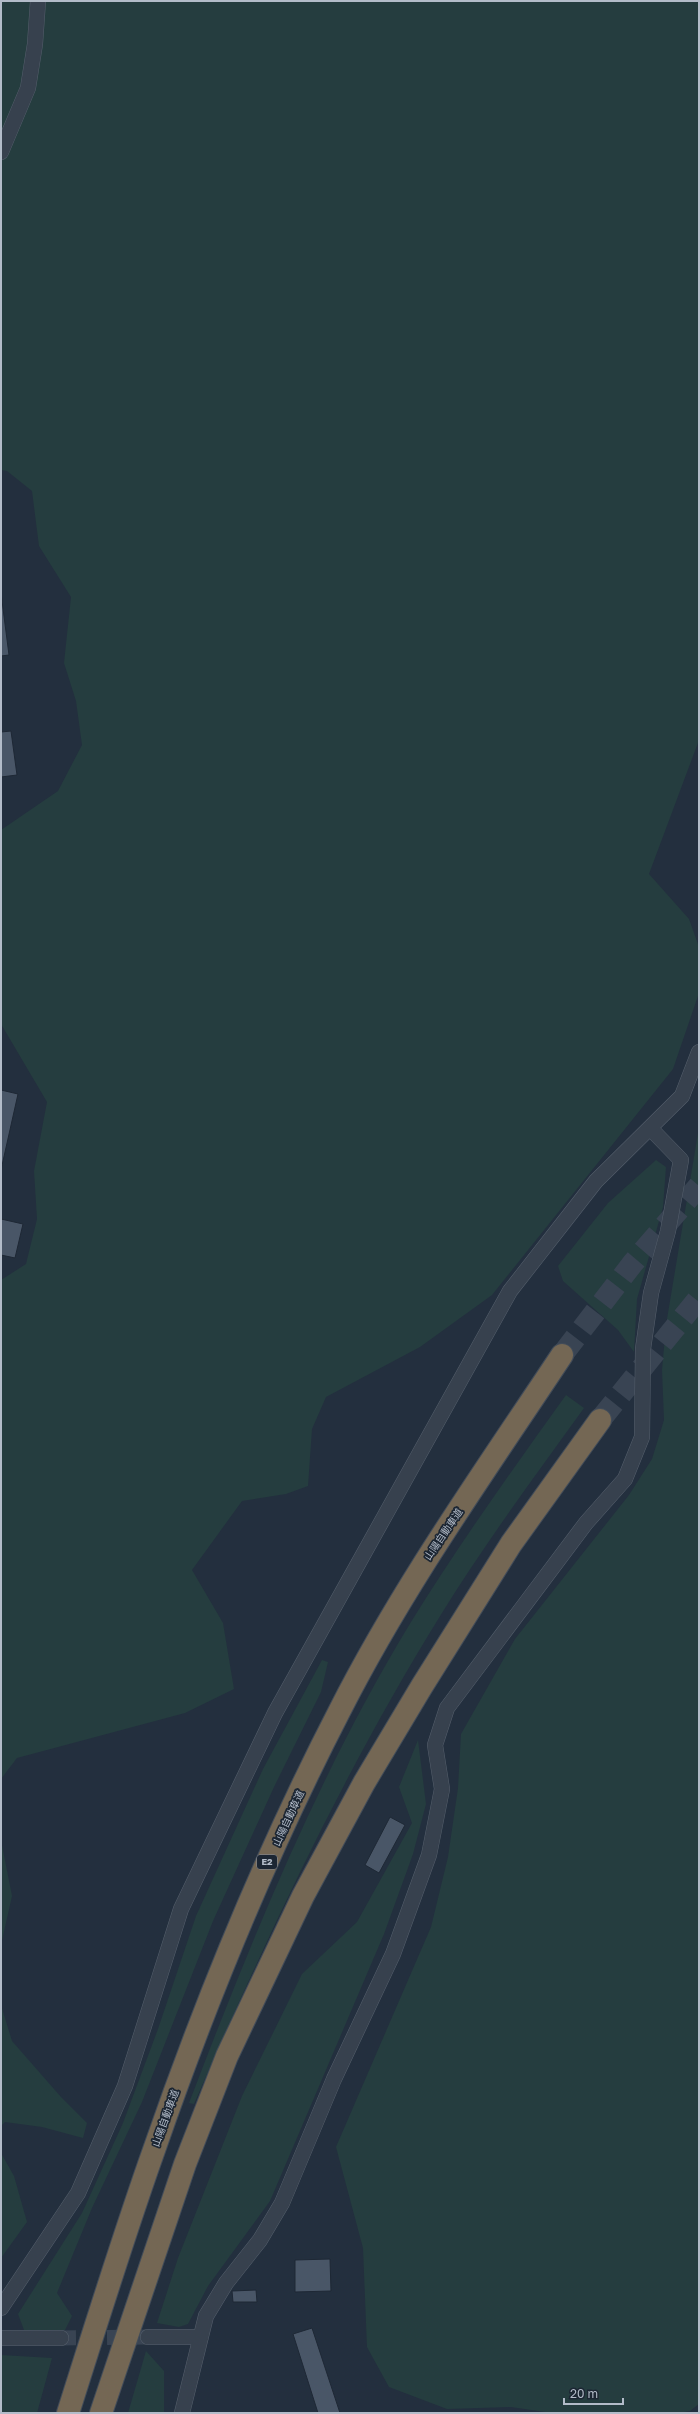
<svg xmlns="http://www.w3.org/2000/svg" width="700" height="2414" font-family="'Golos Text','Noto Sans JP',sans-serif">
<rect width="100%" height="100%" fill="#232f3e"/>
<path fill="#253d3f" d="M 1,1 L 699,1 L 699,740 L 649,874 L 689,919 L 699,947 L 699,993 L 673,1069 L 492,1295 L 420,1347 L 326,1397 L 312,1429 L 308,1486 L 286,1494 L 242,1501 L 192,1570 L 223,1623 L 234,1689 L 185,1713 L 17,1758 L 1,1779 L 1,1280 L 26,1264 L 37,1219 L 34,1171 L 47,1102 L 1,1024 L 1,830 L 58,791 L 82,745 L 76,701 L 64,663 L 71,597 L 39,546 L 32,491 L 7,471 L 1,470 Z
M 699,1127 L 699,2404 L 690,2411 L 679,2413 L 552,2413 L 511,2407 L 447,2409 L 389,2387 L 367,2347 L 363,2248 L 336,2147 L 431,1927 L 448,1857 L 458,1788 L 461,1734 L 515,1639 L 629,1495 L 652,1459 L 664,1420 L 662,1370 L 666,1325 Z
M 656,1160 L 666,1167 L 663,1207 L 637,1299 L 634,1352 L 618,1330 L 563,1281 L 558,1266 L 608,1203 Z
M 566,1395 L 584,1408 C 535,1476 486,1542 442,1613 C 345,1769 267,1936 194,2104 L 189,2103 C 252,1938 319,1773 411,1622 C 459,1544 513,1469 566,1395 Z
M 322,1660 L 328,1662 L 321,1692 L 274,1787 L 213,1921 L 142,2102 L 92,2208 L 57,2293 L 72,2316 L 65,2330 L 24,2330 L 18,2314 L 82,2213 L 123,2123 L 158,2029 L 196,1916 L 263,1769 Z
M 418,1740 L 426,1804 L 413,1854 L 384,1934 L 270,2201 L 208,2286 L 188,2324 L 179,2327 L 157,2323 L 178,2258 L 242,2096 L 302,1974 L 357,1922 L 412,1823 L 399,1787 Z
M 1,1840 L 12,1896 L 1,1945 Z
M 1,2005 L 12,2041 L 61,2097 L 87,2123 L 83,2138 L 42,2127 L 5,2122 L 1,2126 Z
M 1,2153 L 14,2176 L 27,2222 L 1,2258 Z
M 146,2351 L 164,2371 L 164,2413 L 128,2413 Z
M 1,2355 L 52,2358 L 37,2413 L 1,2413 Z"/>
<path fill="#495667" stroke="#1e2835" d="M 1,593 L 9,655 L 1,656 Z
M 11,731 L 17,775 L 1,777 L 1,732 Z
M 1,1090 L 18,1094 L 1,1170 Z
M 1,1219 L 23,1224 L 15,1258 L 1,1255 Z
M 390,1817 L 405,1825 L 379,1873 L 365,1865 Z
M 330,2259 L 331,2291 L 295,2292 L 295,2260 Z
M 256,2290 L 257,2302 L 233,2302 L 232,2291 Z
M 312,2328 L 340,2413 L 318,2413 L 293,2334 Z"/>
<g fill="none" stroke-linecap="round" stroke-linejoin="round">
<path stroke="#394453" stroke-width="15" stroke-dasharray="15 8" stroke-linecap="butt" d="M 61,2338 L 148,2337"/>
<path stroke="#394453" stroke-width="22" stroke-dasharray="22 11" stroke-linecap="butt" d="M 562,1355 L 633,1263 L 699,1186
M 600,1420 L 699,1298"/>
<defs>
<path id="minor" d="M 1,152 L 28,88 L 35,44 L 38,1
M 1,2308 L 78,2193 L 125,2086 L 181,1909 L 275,1713 L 510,1291 L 596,1181 L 682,1096 L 699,1052
M 148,2337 L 201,2337
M 1,2338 L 61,2338
M 182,2413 L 206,2316 L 226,2283 L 260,2240 L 282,2203 L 334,2079 L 393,1954 L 429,1855 L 442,1789 L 435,1745 L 447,1708 L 586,1523 L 625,1479 L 642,1437 L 643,1349 L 651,1293 L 668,1231 L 681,1160 L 650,1128"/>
<path id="motorway" d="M 68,2413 C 96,2325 123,2237 154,2150 C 206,2000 267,1851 340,1710 C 403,1586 485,1471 562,1355
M 101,2413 L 185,2164 L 227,2056 L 303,1896 L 364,1783 L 422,1686 L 511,1544 L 600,1420"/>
</defs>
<use href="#minor" stroke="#555f6c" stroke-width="16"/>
<use href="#motorway" stroke="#424c59" stroke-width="24"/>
<use href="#minor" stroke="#37414e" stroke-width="15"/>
<use href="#motorway" stroke="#746754" stroke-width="22"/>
</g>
<g text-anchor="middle" stroke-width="3.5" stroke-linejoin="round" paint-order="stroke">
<rect fill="#1c2633" stroke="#868f9c" stroke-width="1" x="257" y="1855" width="20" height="14" rx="3"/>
<g font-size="9" font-weight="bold" fill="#b3bcc9">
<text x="267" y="1865">E2</text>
</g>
<g font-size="10" fill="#b3bcc9" stroke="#1c2633">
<text transform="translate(443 1534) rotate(-56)" y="4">山陽自動車道</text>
<text transform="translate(288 1818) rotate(-65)" y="4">山陽自動車道</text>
<text transform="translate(165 2118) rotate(-70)" y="4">山陽自動車道</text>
</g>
</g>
<rect width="700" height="2414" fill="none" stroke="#b3bcc9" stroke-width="4"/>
<path d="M564 2398v6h59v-6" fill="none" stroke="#b3bcc9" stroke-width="2"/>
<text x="570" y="2398" font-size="12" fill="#b3bcc9" stroke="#1c2633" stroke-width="3" paint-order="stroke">20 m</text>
</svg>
